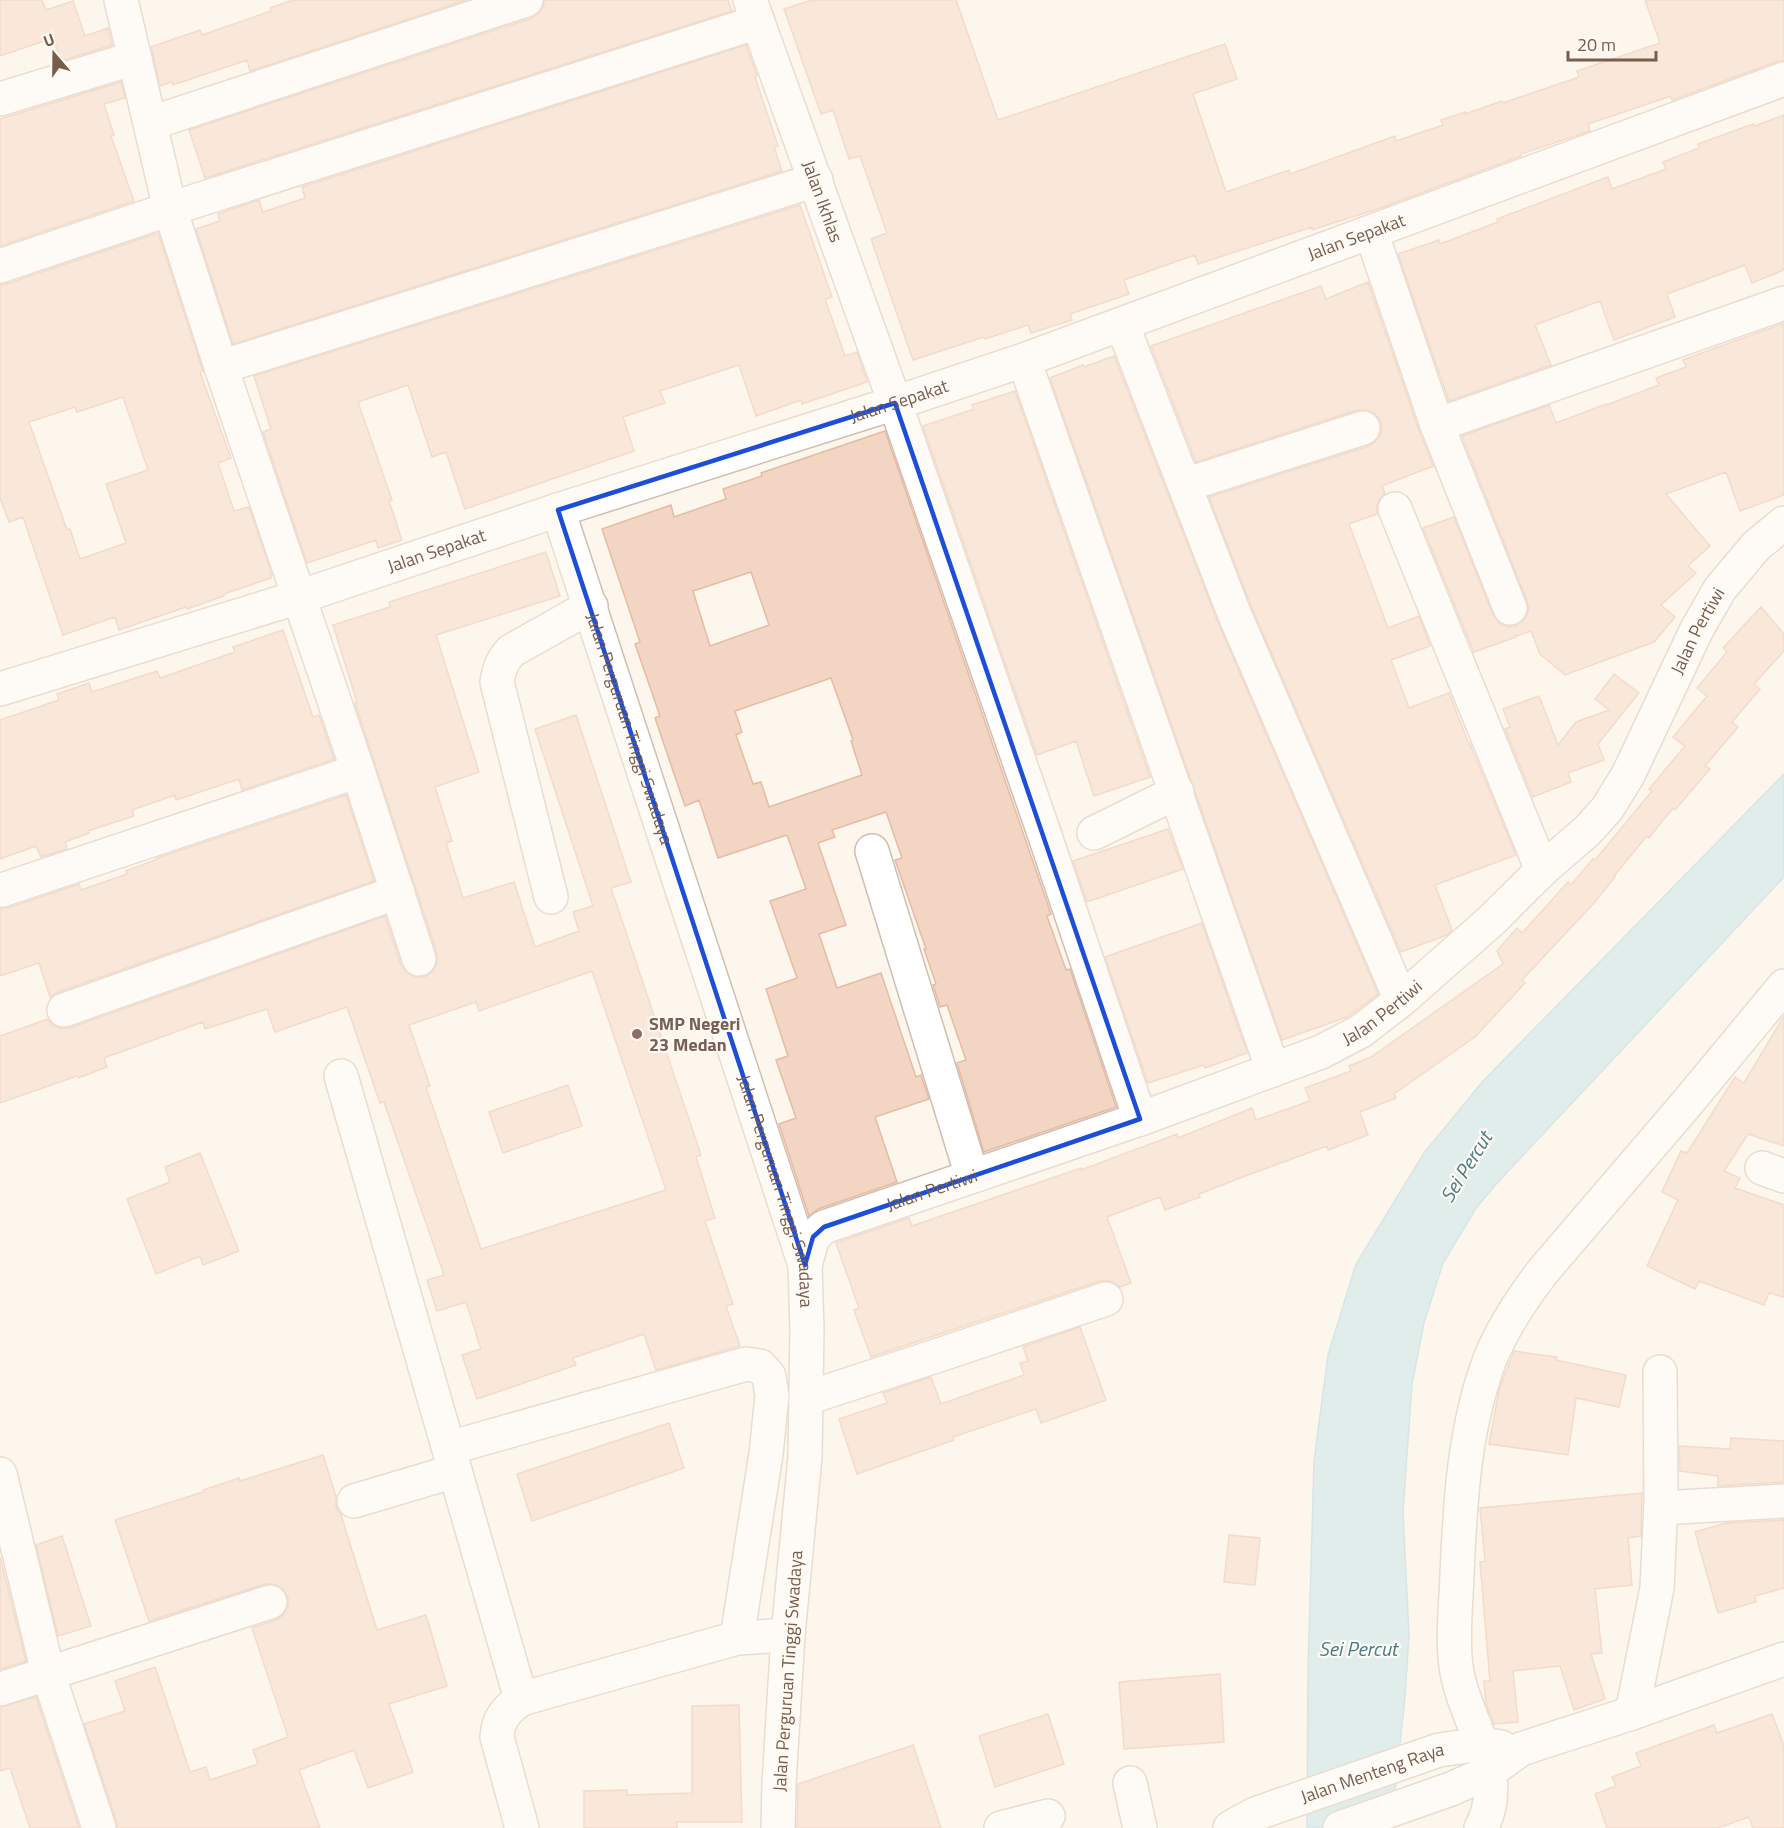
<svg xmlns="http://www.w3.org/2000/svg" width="1784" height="1828" font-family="'Titillium Web',sans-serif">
<rect width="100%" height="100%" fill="#fdf6ec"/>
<path fill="#bfe3e8" stroke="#a5d3da" stroke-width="1.5" d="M 1784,774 L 1784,877 L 1498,1182 L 1476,1208 L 1443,1263 L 1424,1323 L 1412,1384 L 1403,1511 L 1409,1635 L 1405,1697 L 1391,1828 L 1307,1828 L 1308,1671 L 1314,1461 L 1328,1355 L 1356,1264 L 1424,1153 L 1483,1081 Z"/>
<path fill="#f3d5c3" stroke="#e6bba3" stroke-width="1.5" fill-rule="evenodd" d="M 0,0 L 42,0 L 46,10 L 73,1 L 85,36 L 108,28 L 112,45 L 61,61 L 53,38 L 0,56 Z
M 293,0 L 466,0 L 250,71 L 247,60 L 173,85 L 172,82 L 160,86 L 151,47 L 200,30 L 202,35 L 271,11 L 270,8 Z
M 544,0 L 728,0 L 732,11 L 205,178 L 189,130 L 532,18 L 540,12 L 544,4 Z
M 812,0 L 956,0 L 998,120 L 1225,44 L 1237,79 L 1193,94 L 1226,192 L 1289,170 L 1290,174 L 1395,136 L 1396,141 L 1443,125 L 1441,120 L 1465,112 L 1465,114 L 1502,101 L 1503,103 L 1579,77 L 1577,71 L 1660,43 L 1645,0 L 1784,0 L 1784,61 L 1778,61 L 1672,100 L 1671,96 L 1588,124 L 1590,131 L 1521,154 L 1521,156 L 1380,208 L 1312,230 L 1312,227 L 1198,264 L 1195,255 L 1124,280 L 1129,294 L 1070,314 L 1072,320 L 1031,333 L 1028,325 L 985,339 L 984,337 L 913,360 L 871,239 L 887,233 L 860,156 L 849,159 L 833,110 L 821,114 L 784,9 Z
M 746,45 L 757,76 L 755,77 L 778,146 L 774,147 L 782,171 L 233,344 L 196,229 L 220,221 L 218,214 L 259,200 L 263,212 L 305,198 L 302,187 Z
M 121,82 L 125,98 L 104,104 L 114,135 L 111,136 L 134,201 L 0,246 L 0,119 Z
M 1784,115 L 1784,270 L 1752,283 L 1745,265 L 1667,294 L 1675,317 L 1614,340 L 1600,301 L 1535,325 L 1551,365 L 1449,401 L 1398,254 L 1439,240 L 1440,244 L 1498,222 L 1497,219 L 1608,177 L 1612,189 L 1666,169 L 1663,162 L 1699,148 L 1698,144 L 1753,124 L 1754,126 Z
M 800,205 L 832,297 L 825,299 L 845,356 L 857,352 L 867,382 L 802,404 L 801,400 L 756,416 L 739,365 L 660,391 L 665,403 L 623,417 L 634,451 L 465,509 L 446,452 L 432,457 L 408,385 L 358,402 L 392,500 L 389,501 L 402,540 L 378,548 L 376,540 L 307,563 L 263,432 L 271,429 L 254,376 Z
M 158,233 L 203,371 L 200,372 L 231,458 L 218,463 L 234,511 L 249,507 L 272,575 L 270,576 L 271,578 L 224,594 L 224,596 L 187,609 L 186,607 L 119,630 L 115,617 L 63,635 L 23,517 L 9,522 L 0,498 L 0,284 L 6,284 ZM 123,397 L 148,470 L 106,484 L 126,543 L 80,559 L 70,529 L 67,530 L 29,422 L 75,407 L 77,412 Z
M 1368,282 L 1419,431 L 1433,466 L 1382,486 L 1385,494 L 1380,498 L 1377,506 L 1377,514 L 1349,524 L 1388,628 L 1419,616 L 1430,646 L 1391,660 L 1409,708 L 1449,693 L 1468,742 L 1469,742 L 1516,855 L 1435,885 L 1452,930 L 1447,935 L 1401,952 L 1251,606 L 1209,497 L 1369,446 L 1376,441 L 1381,433 L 1381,422 L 1375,414 L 1368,410 L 1357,410 L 1196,462 L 1151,346 L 1321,286 L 1326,299 Z
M 1784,323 L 1784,495 L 1740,511 L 1726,472 L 1666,494 L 1710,546 L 1688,566 L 1696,573 L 1661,605 L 1675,617 L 1654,642 L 1565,675 L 1540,654 L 1531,631 L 1517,636 L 1515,634 L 1516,637 L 1474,652 L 1423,528 L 1454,517 L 1493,615 L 1499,623 L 1508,627 L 1517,625 L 1525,619 L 1529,610 L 1527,601 L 1462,436 L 1549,405 L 1556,423 L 1606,404 L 1606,405 L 1659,385 L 1656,378 L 1686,367 L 1683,360 Z
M 1114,356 L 1217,620 L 1378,994 L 1347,1017 L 1282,1040 L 1050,378 L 1083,365 L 1084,367 Z
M 1015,391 L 1150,777 L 1094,796 L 1076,741 L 1037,755 L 923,426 L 974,409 L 972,405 Z
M 885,431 L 1051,914 L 1047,916 L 1066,970 L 1070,969 L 1116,1107 L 984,1152 L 957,1063 L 966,1060 L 947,1005 L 940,1007 L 933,985 L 936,984 L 924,949 L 926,949 L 895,860 L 902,858 L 886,812 L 832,830 L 835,837 L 818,843 L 846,925 L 819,934 L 837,988 L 881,973 L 916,1077 L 921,1075 L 929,1099 L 875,1117 L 897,1182 L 818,1209 L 809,1216 L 779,1124 L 796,1118 L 776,1060 L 788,1056 L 766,989 L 797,978 L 770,901 L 806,889 L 787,835 L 718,858 L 699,800 L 685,806 L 655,718 L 660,716 L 635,644 L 640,642 L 602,529 L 671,505 L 674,517 L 726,499 L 723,489 L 762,476 L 761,473 ZM 751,572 L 769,625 L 710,646 L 693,591 ZM 831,678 L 853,740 L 851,741 L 862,775 L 769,807 L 761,782 L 753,784 L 736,735 L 742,732 L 735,711 Z
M 546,552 L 560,596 L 436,635 L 479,772 L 435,787 L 452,841 L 446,843 L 463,898 L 514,882 L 535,947 L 579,931 L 573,912 L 593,906 L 535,729 L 576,715 L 631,882 L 611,888 L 701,1155 L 696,1157 L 715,1218 L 705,1221 L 733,1304 L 726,1306 L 740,1346 L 656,1370 L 644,1334 L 573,1358 L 576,1365 L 477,1399 L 462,1355 L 481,1349 L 466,1302 L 437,1311 L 427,1280 L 444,1275 L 384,1102 L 380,1103 L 347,1007 L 275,1032 L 267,1009 L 205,1029 L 203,1022 L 104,1058 L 107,1067 L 78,1078 L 77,1076 L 0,1103 L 0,1036 L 48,1019 L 52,1025 L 60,1028 L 70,1028 L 385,916 L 401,965 L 406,972 L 416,977 L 424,977 L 432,972 L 437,963 L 437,953 L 355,703 L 357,702 L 333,625 L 390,607 L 389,602 ZM 592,971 L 666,1190 L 481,1249 L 426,1087 L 430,1086 L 409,1025 L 476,1002 L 479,1011 Z
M 1761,607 L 1784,634 L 1784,651 L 1754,684 L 1760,689 L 1732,722 L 1738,727 L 1705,766 L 1710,769 L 1675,810 L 1673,808 L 1649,838 L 1647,836 L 1614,876 L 1615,877 L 1594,903 L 1522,980 L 1525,983 L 1475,1037 L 1394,1094 L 1396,1098 L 1360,1112 L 1368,1135 L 1328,1150 L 1327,1146 L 1240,1178 L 1199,1194 L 1200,1197 L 1165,1210 L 1160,1197 L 1107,1217 L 1131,1283 L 1120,1287 L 1110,1281 L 1100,1281 L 871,1357 L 854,1310 L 859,1308 L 836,1243 L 909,1218 L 912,1226 L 1081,1168 L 1081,1170 L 1177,1134 L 1178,1138 L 1252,1108 L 1256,1120 L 1310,1101 L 1305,1088 L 1351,1071 L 1349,1066 L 1371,1057 L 1503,964 L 1497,951 L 1517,928 L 1522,933 L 1568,882 L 1571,885 L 1593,859 L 1595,860 L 1652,791 L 1649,789 L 1685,746 L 1673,737 L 1707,696 L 1697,688 L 1727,652 L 1723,648 Z
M 283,630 L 313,717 L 319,715 L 334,759 L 242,790 L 239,779 L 176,800 L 175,795 L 132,810 L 134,816 L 88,831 L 89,833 L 65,842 L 67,849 L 41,857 L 36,846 L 0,859 L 0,720 L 59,700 L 57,694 L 89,683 L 92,692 L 157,671 L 160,678 L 235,652 L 233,647 Z
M 1614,674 L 1639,693 L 1598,744 L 1604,760 L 1568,773 L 1571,782 L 1533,797 L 1505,729 L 1510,727 L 1503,709 L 1539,696 L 1558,745 L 1576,722 L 1609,710 L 1595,699 Z
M 346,795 L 374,881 L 58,992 L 50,997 L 39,963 L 0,976 L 0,908 L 8,908 L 79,884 L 81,890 L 127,874 L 126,871 L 158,859 L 157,858 Z
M 1168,829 L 1183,869 L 1087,902 L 1073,861 Z
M 1202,923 L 1247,1053 L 1205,1068 L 1204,1065 L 1148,1083 L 1105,957 Z
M 1784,1016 L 1784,1146 L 1748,1134 L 1724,1171 L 1740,1178 L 1735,1188 L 1784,1205 L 1784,1297 L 1769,1293 L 1764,1305 L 1699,1281 L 1695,1289 L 1647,1266 L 1678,1200 L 1662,1192 L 1681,1151 L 1687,1153 L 1735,1077 L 1744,1083 Z
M 568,1085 L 582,1126 L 503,1153 L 489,1112 Z
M 200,1153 L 239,1251 L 203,1265 L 200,1256 L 156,1274 L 127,1199 L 170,1182 L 165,1167 Z
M 1080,1327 L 1106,1400 L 1041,1423 L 1036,1409 L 953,1437 L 954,1440 L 857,1474 L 839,1419 L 887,1403 L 883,1393 L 931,1377 L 941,1404 L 1024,1375 L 1020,1363 L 1028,1361 L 1023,1347 Z
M 1514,1351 L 1557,1357 L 1556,1360 L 1626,1375 L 1619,1407 L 1576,1398 L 1568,1455 L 1489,1444 L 1499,1390 Z
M 669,1423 L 684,1468 L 532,1521 L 517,1474 Z
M 1731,1438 L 1784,1441 L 1784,1482 L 1718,1486 L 1718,1476 L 1680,1471 L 1679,1446 L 1730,1449 Z
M 323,1455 L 336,1496 L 336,1507 L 341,1515 L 377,1630 L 426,1615 L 447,1686 L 389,1704 L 413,1772 L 368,1788 L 354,1750 L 299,1770 L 320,1828 L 117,1828 L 117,1822 L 84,1724 L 125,1711 L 115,1681 L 155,1667 L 190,1772 L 206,1767 L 210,1780 L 258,1764 L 253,1750 L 288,1737 L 252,1628 L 276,1620 L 284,1614 L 288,1605 L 288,1597 L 283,1589 L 274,1584 L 265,1584 L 149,1621 L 115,1520 L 203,1492 L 203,1490 L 239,1478 L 240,1481 Z
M 1642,1493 L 1641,1536 L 1628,1538 L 1632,1585 L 1595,1589 L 1602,1653 L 1591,1654 L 1605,1699 L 1574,1710 L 1560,1666 L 1513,1671 L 1518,1722 L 1494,1724 L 1486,1703 L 1484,1681 L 1490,1681 L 1480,1562 L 1485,1561 L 1480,1508 Z
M 1784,1520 L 1784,1588 L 1755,1596 L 1756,1602 L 1718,1613 L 1695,1532 L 1726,1523 Z
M 1229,1535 L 1260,1538 L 1255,1585 L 1224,1582 Z
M 62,1536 L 91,1626 L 58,1636 L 36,1545 Z
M 0,1557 L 26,1661 L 0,1669 Z
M 1220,1674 L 1224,1742 L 1124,1749 L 1119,1682 Z
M 36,1697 L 79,1828 L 30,1828 L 10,1768 L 0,1771 L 0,1707 Z
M 739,1705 L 742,1822 L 677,1822 L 677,1828 L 584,1828 L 584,1791 L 627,1790 L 627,1795 L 692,1793 L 692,1706 Z
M 1048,1714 L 1064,1764 L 995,1787 L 979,1736 Z
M 1772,1714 L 1784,1746 L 1784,1828 L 1753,1828 L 1749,1817 L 1718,1828 L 1607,1828 L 1595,1794 L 1616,1786 L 1612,1777 L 1641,1766 L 1636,1753 L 1714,1725 L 1717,1733 Z
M 913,1745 L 941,1828 L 797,1828 L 798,1784 Z"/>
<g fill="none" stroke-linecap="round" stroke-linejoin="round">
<defs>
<g id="minor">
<path d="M 121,0 L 170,209 L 221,367 L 358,771 L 419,959"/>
<path id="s1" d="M 750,0 L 895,403 L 1044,833 L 1140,1119"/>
<path d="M 0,99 L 135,58"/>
<path d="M 151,123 L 526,0"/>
<path d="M 1371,232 L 1437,425"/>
<path d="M 0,266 L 170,209 L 758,22"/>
<path d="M 1122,324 L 1234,613 L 1401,1000"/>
<path d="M 1024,360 L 1273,1070"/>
<path d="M 221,367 L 816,180"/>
<path d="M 1185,485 L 1363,428"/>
<path d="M 1395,509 L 1542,870"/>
<path id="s2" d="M 558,510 L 805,1265 L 807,1329 L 805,1457 L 788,1635 L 779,1784 L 778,1828"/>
<path d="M 1510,608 L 1437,425 L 1784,303"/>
<path id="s3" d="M 0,689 L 299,597 L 558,510 L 895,403 L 1024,360 L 1784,79"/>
<path d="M 1094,833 L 1177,792"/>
<path d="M 872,851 L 972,1176"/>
<path d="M 2,890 L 358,771"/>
<path d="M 551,897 L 497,682 C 499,669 502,661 511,651 L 591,606"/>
<path d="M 64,1010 L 398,892"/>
<path d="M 341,1076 L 521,1699 L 737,1638 L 788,1635"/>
<path d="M 1762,1168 L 1784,1176"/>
<path id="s4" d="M 805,1265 L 813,1237 L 824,1227 L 1140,1119 L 1321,1052 L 1361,1031 L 1401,1000 L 1492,920 L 1542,870 L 1587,831 L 1607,809 L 1628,775 L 1697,629 L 1720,589 L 1756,546 L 1784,523"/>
<path d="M 807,1398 L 936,1356 L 1106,1299"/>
<path d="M 449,1448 L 746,1364 L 760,1366 L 769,1376 L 772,1396 L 766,1454 L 737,1638"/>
<path d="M 0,1474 L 48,1673 L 99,1828"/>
<path d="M 354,1501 L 455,1471"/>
<path d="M 1661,1508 L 1784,1501"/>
<path d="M 0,1689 L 270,1602"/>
<path d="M 521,1699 C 506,1710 498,1719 497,1737 L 522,1828"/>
<path d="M 1632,1713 L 1657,1588 L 1661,1502 L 1660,1372"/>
<path d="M 1130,1783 L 1140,1828"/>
<path d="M 1001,1828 L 1048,1816"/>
<path id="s5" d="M 1230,1828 L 1255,1814 L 1439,1750 L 1481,1744 L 1501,1747"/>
<path d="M 1340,1828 L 1451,1789 L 1489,1772 L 1521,1749 L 1632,1713 L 1784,1659"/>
<path d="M 1481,1828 C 1511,1774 1463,1720 1456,1666 C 1452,1637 1456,1605 1457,1575 C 1460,1503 1464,1428 1490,1359 C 1503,1327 1523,1297 1544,1270 L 1688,1102 L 1784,986"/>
</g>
</defs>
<use href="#minor" stroke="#d1beb0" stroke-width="36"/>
<use href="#minor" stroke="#fff" stroke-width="33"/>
</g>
<path d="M0 0H1784V1828H0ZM 895,403 L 1140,1119 L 824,1227 L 813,1237 L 805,1265 L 558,510 Z" fill="#fdf6ec" fill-opacity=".55" fill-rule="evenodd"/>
<path fill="none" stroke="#1d4ed8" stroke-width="4.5" stroke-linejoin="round" d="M 895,403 L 1140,1119 L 824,1227 L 813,1237 L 805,1265 L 558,510 Z"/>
<circle fill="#8d6e63" stroke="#fffaf3" stroke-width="2" cx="637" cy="1034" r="6"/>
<g text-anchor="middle" stroke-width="4.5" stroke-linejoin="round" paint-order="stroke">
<g font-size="18" fill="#7a5c4d" stroke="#fffaf3">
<text dy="6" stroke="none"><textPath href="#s1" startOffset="214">Jalan Ikhlas</textPath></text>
<text dy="6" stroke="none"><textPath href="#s3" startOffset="1430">Jalan Sepakat</textPath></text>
<text dy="6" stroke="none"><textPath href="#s3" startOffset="944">Jalan Sepakat</textPath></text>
<text dy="6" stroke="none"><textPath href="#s3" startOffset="458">Jalan Sepakat</textPath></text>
<text dy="6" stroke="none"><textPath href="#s4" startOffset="1148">Jalan Pertiwi</textPath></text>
<text dy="6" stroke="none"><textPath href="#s2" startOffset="230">Jalan Perguruan Tinggi Swadaya</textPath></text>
<text dy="6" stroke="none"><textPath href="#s4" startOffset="644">Jalan Pertiwi</textPath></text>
<text dy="6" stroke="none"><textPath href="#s4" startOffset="158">Jalan Pertiwi</textPath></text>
<text dy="6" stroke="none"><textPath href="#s2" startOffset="716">Jalan Perguruan Tinggi Swadaya</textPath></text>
<text transform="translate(788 1671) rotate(-86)" y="6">Jalan Perguruan Tinggi Swadaya</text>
<text dy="6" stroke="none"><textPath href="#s5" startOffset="153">Jalan Menteng Raya</textPath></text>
</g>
<g font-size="18" font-weight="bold" fill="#785e54" stroke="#fffaf3" text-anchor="start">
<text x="649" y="1030">SMP Negeri<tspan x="649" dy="21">23 Medan</tspan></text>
</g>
<g font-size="20" font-style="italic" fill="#437c86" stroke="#fffaf3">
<text transform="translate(1466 1167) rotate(-58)" y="7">Sei Percut</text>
<text x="1358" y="1656">Sei Percut</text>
</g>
</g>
<g transform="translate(54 54) rotate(340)" stroke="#fffaf3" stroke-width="4.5" paint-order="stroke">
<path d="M0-4.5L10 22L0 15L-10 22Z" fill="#7a5c4d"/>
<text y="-9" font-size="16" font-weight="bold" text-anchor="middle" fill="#7a5c4d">U</text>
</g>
<path d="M1568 51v9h88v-9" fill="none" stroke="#7a5c4d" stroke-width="3"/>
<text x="1577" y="51" font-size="18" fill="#7a5c4d" stroke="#fffaf3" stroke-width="4.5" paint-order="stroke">20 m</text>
</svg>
